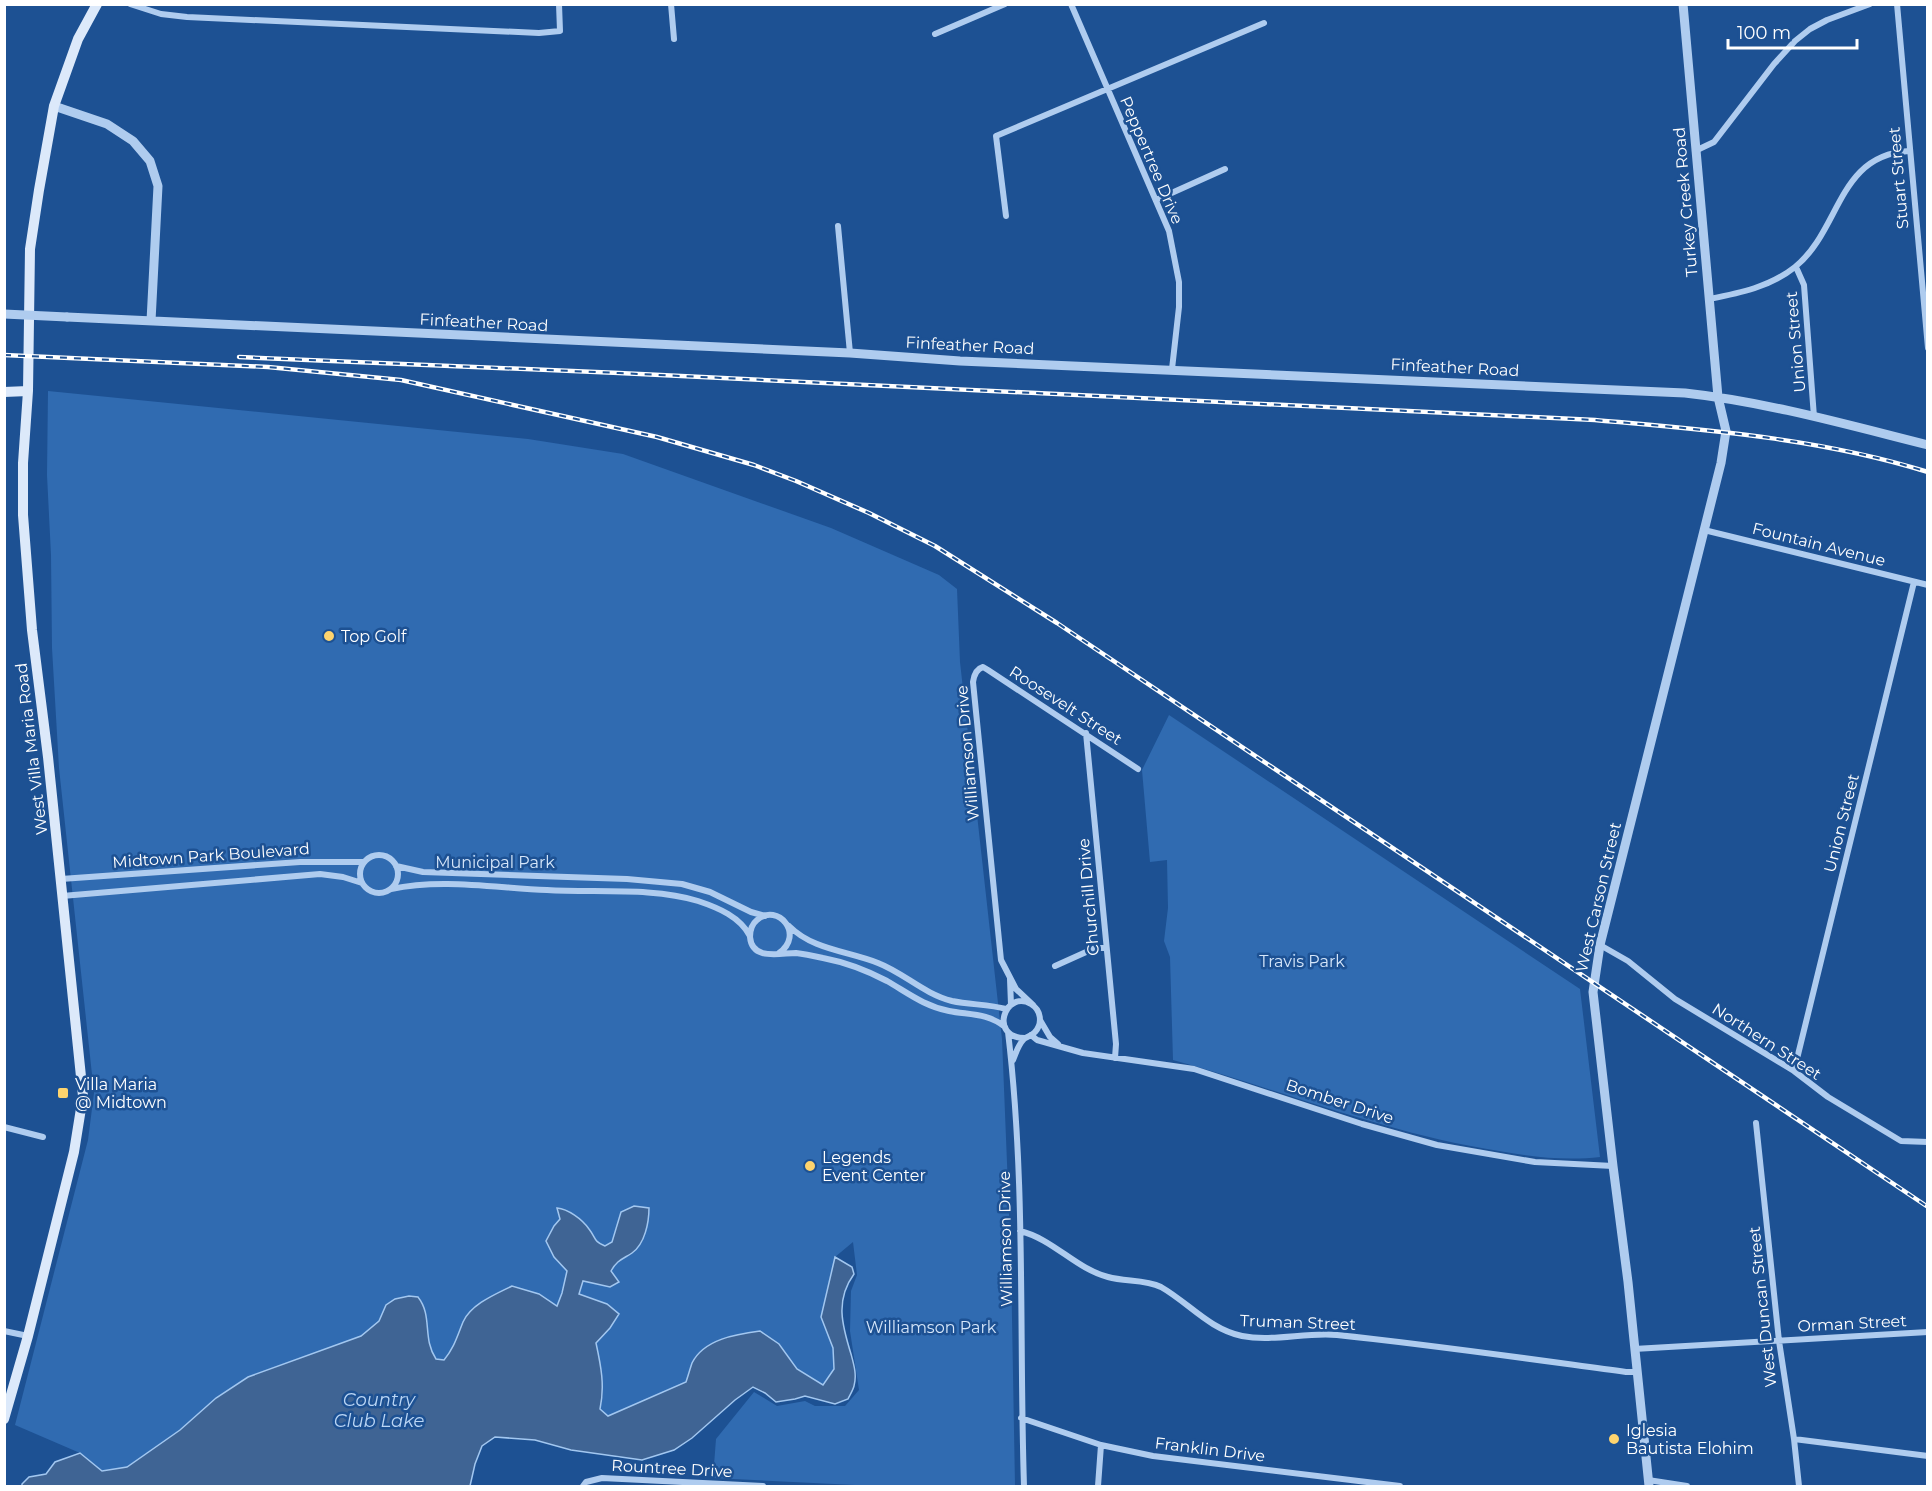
<svg xmlns="http://www.w3.org/2000/svg" width="1932" height="1491" font-family="Montserrat,sans-serif">
<rect width="100%" height="100%" fill="#1d5193"/>
<path fill="#306bb1" d="M 48,391 L 528,439 L 623,454 L 831,528 L 939,575 L 957,589 L 960,662 L 1002,1039 L 1011,1262 L 1015,1486 L 875,1486 L 713,1478 L 716,1439 L 754,1392 L 777,1406 L 805,1401 L 815,1406 L 845,1406 L 859,1390 L 850,1331 L 851,1291 L 857,1275 L 853,1242 L 835,1257 L 821,1317 L 833,1348 L 834,1369 L 823,1385 L 797,1369 L 779,1344 L 760,1331 C 737,1334 704,1339 692,1363 C 690,1369 688,1376 687,1382 L 608,1416 L 600,1409 L 603,1396 L 596,1343 L 610,1328 L 607,1304 L 595,1299 L 563,1293 L 557,1307 L 539,1294 L 493,1296 L 475,1308 L 464,1320 L 454,1349 L 444,1360 L 436,1359 C 422,1340 432,1315 419,1297 L 409,1296 L 386,1305 L 379,1321 L 361,1336 L 248,1377 L 216,1398 L 180,1430 L 127,1467 L 102,1471 L 80,1453 L 15,1425 L 88,1140 L 94,1093 L 59,768 L 52,648 L 51,555 L 47,475 Z
M 1169,715 L 1580,989 L 1600,1157 C 1566,1161 1533,1157 1499,1151 C 1387,1134 1282,1090 1173,1060 L 1170,957 L 1164,941 L 1168,908 L 1167,860 L 1150,862 L 1142,770 Z"/>
<path fill="#3f6494" stroke="#a2c7f0" stroke-width="1.5" d="M 634,1206 L 649,1208 C 649,1222 645,1244 632,1253 C 623,1259 617,1260 611,1271 L 619,1282 L 610,1287 L 583,1281 L 579,1294 L 607,1304 L 619,1314 L 610,1328 L 596,1343 C 601,1366 605,1386 600,1409 L 608,1416 L 686,1382 C 688,1376 690,1369 692,1363 C 704,1339 737,1334 760,1331 L 779,1344 L 797,1369 L 823,1385 L 834,1369 L 833,1348 L 821,1317 L 835,1257 L 852,1267 L 854,1274 C 835,1300 842,1325 851,1354 C 854,1365 857,1375 854,1386 C 853,1390 850,1395 848,1399 L 835,1404 L 805,1396 L 795,1399 L 776,1402 L 765,1393 L 753,1387 L 735,1400 L 692,1438 L 674,1450 L 642,1460 L 571,1450 L 535,1440 L 495,1437 L 482,1446 L 475,1464 L 470,1486 L 22,1486 L 22,1484 L 29,1477 L 46,1474 L 55,1462 L 80,1453 L 102,1471 L 127,1467 L 180,1430 L 216,1398 L 248,1377 L 361,1336 L 379,1321 L 386,1305 L 395,1299 L 409,1296 L 418,1297 C 433,1316 422,1338 436,1359 L 444,1360 C 454,1348 457,1337 463,1322 C 471,1304 496,1294 512,1286 L 539,1294 L 557,1306 L 562,1293 L 567,1271 L 554,1257 L 546,1241 L 554,1226 L 560,1219 L 557,1208 C 568,1209 582,1219 589,1229 C 596,1238 593,1241 605,1246 L 612,1242 L 621,1212 Z"/>
<g fill="none" stroke-linecap="round" stroke-linejoin="round">
<path stroke="#afccef" stroke-width="6" d="M 130,4 L 161,14 L 187,17 L 539,33 L 560,31 L 559,4
M 671,4 L 674,39
M 1071,4 L 1169,231 L 1179,282 L 1179,307 L 1172,369
M 1897,4 L 1928,348
M 935,34 L 1005,4
M 1695,151 L 1714,142 L 1774,64 L 1795,41 L 1810,29 L 1827,20 L 1870,4
M 1156,200 L 1225,169
M 1006,216 L 996,136 L 1264,23
M 838,226 L 850,353
M 1796,267 L 1804,285 L 1814,417
M 1709,299 C 1740,293 1770,287 1795,267 C 1841,230 1837,155 1909,151
M 1704,530 L 1928,585
M 1086,733 L 1116,1044 L 1115,1058
M360 874a19 19 0 1 1 38 0a19 19 0 1 1-38 0Z
M 396,866 L 423,872 L 627,879 L 682,884 L 710,892 L 751,912 L 765,916
M 61,879 L 300,862 L 364,862
M 391,889 C 442,878 496,888 547,890 C 594,893 653,887 698,901 C 719,908 740,917 750,936
M 62,896 L 320,874 L 343,877 L 362,883
M 789,926 C 813,950 848,951 878,963 C 904,973 924,994 952,1001 C 970,1005 989,1004 1006,1009
M 1600,945 L 1628,961 L 1675,999 L 1794,1071 L 1828,1097 L 1901,1141 L 1928,1142
M 779,953 C 805,935 778,902 757,920 C 752,924 750,931 750,937 C 752,961 780,953 796,953 C 805,954 814,956 823,958 C 844,962 868,971 887,981 C 908,993 924,1006 949,1011 C 969,1015 988,1013 1005,1027
M 1055,966 L 1095,948 L 1106,948
M 1010,979 L 1011,1005
M 1033,1005 L 1016,989 L 1001,960 L 973,682 C 974,675 976,669 983,667 L 988,670 L 1138,769
M 1040,1020 L 1050,1037 L 1058,1044
M 1008,1032 C 1026,1182 1019,1335 1024,1486
M 1031,1035 L 1037,1040 L 1083,1053 L 1194,1069 L 1362,1124 L 1437,1145 L 1535,1162 L 1613,1166
M 1013,1060 C 1016,1053 1018,1045 1024,1039 C 1027,1036 1032,1036 1035,1032 C 1043,1023 1041,1010 1031,1004 C 1005,989 988,1038 1025,1038
M 1794,1071 L 1914,582
M 1756,1123 L 1779,1341 L 1794,1439 L 1799,1486
M 4,1127 L 43,1137
M 1020,1231 C 1053,1239 1076,1269 1108,1277 C 1125,1282 1145,1279 1161,1287 C 1189,1303 1209,1329 1242,1336 C 1273,1342 1306,1332 1337,1335 C 1433,1345 1530,1359 1626,1372 L 1636,1372
M 4,1331 L 28,1336
M 1634,1349 L 1928,1332
M 1021,1418 L 1101,1445 L 1153,1456 L 1400,1486
M 1794,1439 L 1928,1456
M 1648,1480 L 1687,1486
M 583,1486 L 586,1482 L 602,1478 L 763,1486
M 1098,1486 L 1101,1445"/>
<path stroke="#afccef" stroke-width="9" d="M 54,106 L 107,124 L 133,141 L 150,161 L 158,186 L 151,321
M 67,317 L 850,353 L 960,361 L 1685,393 C 1767,402 1848,425 1928,445
M 1649,1486 L 1628,1282 L 1613,1166 L 1593,992 L 1600,945 L 1721,463 L 1726,431 L 1718,397 L 1683,4"/>
<path stroke="#dce9fa" stroke-width="10" d="M 4,392 L 28,391
M 4,1419 L 28,1336 L 74,1152 L 83,1096 L 48,757 L 32,630 L 23,515 L 23,463 L 28,391 L 30,249 L 39,190 L 54,106 L 78,39 L 97,4"/>
<defs>
<path id="rail" d="M 4,355 L 268,367 L 401,380 L 657,437 L 754,465 L 796,481 L 869,513 L 935,546 L 1057,623 L 1928,1207
M 239,357 L 619,373 L 1595,420 C 1707,430 1819,438 1928,472"/>
</defs>
<use href="#rail" stroke="#fff" stroke-width="4.5"/>
<use href="#rail" stroke="#1d5193" stroke-width="2" stroke-dasharray="7" stroke-linecap="butt"/>
<path stroke="#afccef" stroke-width="9" d="M 4,314 L 67,317"/>
</g>
<g fill="#fed46e" stroke="#1d5193" stroke-width="2">
<circle cx="329" cy="636" r="6"/>
<rect x="57" y="1087" width="12" height="12" rx="3"/>
<circle cx="810" cy="1166" r="6"/>
<circle cx="1614" cy="1439" r="6"/>
</g>
<g text-anchor="middle" stroke-width="5" stroke-linejoin="round" paint-order="stroke">
<g font-size="16" fill="#fff" stroke="#1d5193">
<text transform="translate(1152 160) rotate(67)" y="6">Peppertree Drive</text>
<text transform="translate(1898 178) rotate(-95)" y="6">Stuart Street</text>
<text transform="translate(1685 202) rotate(-95)" y="6">Turkey Creek Road</text>
<text transform="translate(484 322) rotate(3)" y="6">Finfeather Road</text>
<text transform="translate(1795 342) rotate(-95)" y="6">Union Street</text>
<text transform="translate(970 345) rotate(3)" y="6">Finfeather Road</text>
<text transform="translate(1455 367) rotate(3)" y="6">Finfeather Road</text>
<text transform="translate(1819 544) rotate(14)" y="6">Fountain Avenue</text>
<text transform="translate(1066 705) rotate(33)" y="6">Roosevelt Street</text>
<text transform="translate(31 749) rotate(-97)" y="6">West Villa Maria Road</text>
<text transform="translate(967 753) rotate(-95)" y="6">Williamson Drive</text>
<text transform="translate(1841 823) rotate(-76)" y="6">Union Street</text>
<text transform="translate(211 855) rotate(-4)" y="6">Midtown Park Boulevard</text>
<text transform="translate(1088 897) rotate(-95)" y="6">Churchill Drive</text>
<text transform="translate(1598 897) rotate(-77)" y="6">West Carson Street</text>
<text transform="translate(1767 1041) rotate(33)" y="6">Northern Street</text>
<text transform="translate(1340 1101) rotate(18)" y="6">Bomber Drive</text>
<text transform="translate(1005 1239) rotate(-91)" y="6">Williamson Drive</text>
<text transform="translate(1762 1307) rotate(-96)" y="6">West Duncan Street</text>
<text transform="translate(1298 1322) rotate(2)" y="6">Truman Street</text>
<text transform="translate(1852 1323) rotate(-3)" y="6">Orman Street</text>
<text transform="translate(1210 1449) rotate(7)" y="6">Franklin Drive</text>
<text transform="translate(672 1468) rotate(3)" y="6">Rountree Drive</text>
</g>
<g font-size="16" fill="#fff" stroke="#1d5193" text-anchor="start">
<text x="341" y="642">Top Golf</text>
<text x="75" y="1090">Villa Maria<tspan x="75" dy="18">@ Midtown</tspan></text>
<text x="822" y="1163">Legends<tspan x="822" dy="18">Event Center</tspan></text>
<text x="1626" y="1436">Iglesia<tspan x="1626" dy="18">Bautista Elohim</tspan></text>
</g>
<g font-size="16" fill="#d5e6fa" stroke="#1d5193">
<text x="495" y="868">Municipal Park</text>
<text x="1302" y="967">Travis Park</text>
<text x="931" y="1333">Williamson Park</text>
</g>
<g font-size="18" font-style="italic" fill="#bbd6f5" stroke="#1d5193">
<text x="379" y="1406">Country<tspan x="379" dy="21">Club Lake</tspan></text>
</g>
</g>
<rect width="1932" height="1491" fill="none" stroke="#ffffff" stroke-width="12"/>
<path d="M1728 39v9h129v-9" fill="none" stroke="#ffffff" stroke-width="3"/>
<text x="1737" y="39" font-size="18" fill="#ffffff" stroke="#1d5193" stroke-width="4.5" paint-order="stroke">100 m</text>
</svg>
